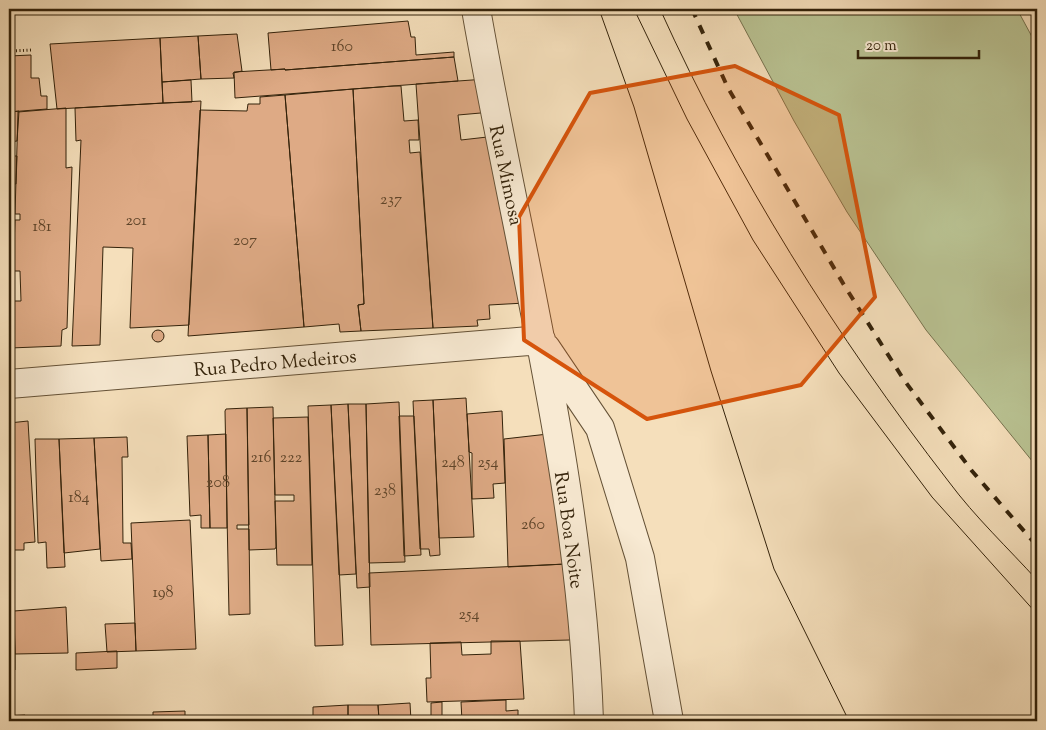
<svg xmlns="http://www.w3.org/2000/svg" width="1046" height="730" font-family="'Sorts Mill Goudy',serif">
<rect width="100%" height="100%" fill="#f5dfbb"/>
<filter id="stains"><feTurbulence type="fractalNoise" baseFrequency=".004" numOctaves="4"/><feColorMatrix values="0 0 0 0 .2 0 0 0 0 .09 0 0 0 0 .02 0 0 0 .5 -.17"/></filter>
<radialGradient id="worn" r=".72"><stop offset=".6" stop-color="#630" stop-opacity="0"/><stop offset="1" stop-color="#630" stop-opacity=".3"/></radialGradient>
<path fill="#b9c292" stroke="#76724e" d="M 734,9 L 1017,9 L 1037,46 L 1037,467 L 926,330 L 847,212 L 794,121 Z"/>
<path fill="#deaa85" stroke="#33220a" d="M 408,21 L 411,37 L 415,37 L 416,55 L 454,52 L 454,57 L 285,70 L 285,69 L 271,70 L 268,33 Z
M 237,34 L 242,71 L 233,73 L 234,78 L 201,79 L 198,36 Z
M 198,36 L 201,79 L 162,82 L 160,38 Z
M 160,38 L 163,103 L 57,109 L 50,44 Z
M 31,55 L 31,78 L 39,78 L 41,96 L 47,96 L 47,109 L 9,112 L 9,56 Z
M 454,57 L 458,81 L 235,98 L 234,72 L 285,69 L 285,70 Z
M 486,79 L 492,112 L 458,115 L 461,140 L 496,136 L 525,303 L 489,305 L 490,319 L 477,320 L 478,326 L 433,328 L 416,84 Z
M 191,80 L 192,102 L 163,103 L 162,82 Z
M 394,86 L 401,86 L 404,121 L 418,120 L 419,140 L 409,140 L 410,153 L 420,152 L 433,328 L 361,331 L 358,305 L 364,304 L 353,89 Z
M 353,89 L 364,304 L 358,305 L 361,331 L 340,332 L 339,324 L 304,327 L 285,95 Z
M 285,95 L 304,327 L 188,336 L 200,110 L 247,111 L 248,104 L 260,104 L 260,97 Z
M 201,101 L 189,325 L 130,328 L 133,248 L 103,247 L 100,345 L 72,346 L 81,140 L 76,141 L 75,108 Z
M 66,108 L 66,168 L 72,167 L 67,328 L 62,330 L 61,346 L 10,348 L 12,301 L 21,301 L 20,271 L 13,271 L 15,220 L 20,220 L 20,214 L 15,214 L 18,112 Z
M 19,111 L 17,141 L 9,142 L 9,112 Z
M 9,156 L 17,156 L 16,184 L 9,184 Z
M 9,229 L 14,229 L 12,298 L 9,298 Z
M152 336a6 6 0 1 1 12 0a6 6 0 1 1-12 0Z
M 466,398 L 474,537 L 439,538 L 433,400 Z
M 433,400 L 440,555 L 430,556 L 429,549 L 420,549 L 413,401 Z
M 399,402 L 405,562 L 369,563 L 366,404 Z
M 348,404 L 356,574 L 339,575 L 331,405 Z
M 348,404 L 366,404 L 370,587 L 357,588 Z
M 331,405 L 343,645 L 315,646 L 308,406 Z
M 273,407 L 276,547 L 275,549 L 249,550 L 247,408 Z
M 247,408 L 249,525 L 237,525 L 237,529 L 249,529 L 250,614 L 229,615 L 225,411 L 226,409 Z
M 502,411 L 505,483 L 493,484 L 494,498 L 472,499 L 472,453 L 469,452 L 469,449 L 467,414 Z
M 399,416 L 414,416 L 421,555 L 404,556 Z
M 308,417 L 312,565 L 277,565 L 275,501 L 294,501 L 294,495 L 275,495 L 273,418 Z
M 28,421 L 35,542 L 24,543 L 24,550 L 12,550 L 9,423 Z
M 226,434 L 227,528 L 210,528 L 208,435 Z
M 548,434 L 566,564 L 508,567 L 504,439 Z
M 208,435 L 210,528 L 201,528 L 201,515 L 190,516 L 187,436 Z
M 127,437 L 128,457 L 122,457 L 123,543 L 131,543 L 132,559 L 101,561 L 94,438 Z
M 94,438 L 100,549 L 64,553 L 59,439 Z
M 35,439 L 59,439 L 65,567 L 47,568 L 46,542 L 38,543 Z
M 190,520 L 196,649 L 136,651 L 131,523 Z
M 566,564 L 570,640 L 371,645 L 369,573 Z
M 9,572 L 12,572 L 13,590 L 9,590 Z
M 9,590 L 13,590 L 15,654 L 9,654 Z
M 66,607 L 68,653 L 15,654 L 14,611 Z
M 135,623 L 136,651 L 107,652 L 105,624 Z
M 491,641 L 520,641 L 524,699 L 427,702 L 426,678 L 431,678 L 430,643 L 461,642 L 462,655 L 491,654 Z
M 117,651 L 117,668 L 76,670 L 76,653 Z
M 9,654 L 15,654 L 15,670 L 9,670 Z
M 506,700 L 506,711 L 518,710 L 518,721 L 462,721 L 461,702 Z
M 442,702 L 442,720 L 431,720 L 431,703 Z
M 410,703 L 411,721 L 379,721 L 378,705 Z
M 348,705 L 378,705 L 379,718 L 348,719 Z
M 348,705 L 348,721 L 313,721 L 313,707 Z
M 185,711 L 185,721 L 153,721 L 153,712 Z
M 25,715 L 24,721 L 9,721 L 9,716 Z"/>
<g fill="none" stroke-linecap="round" stroke-linejoin="round">
<defs>
<path id="minor" d="M 476,9 C 517,245 581,480 589,721
M 546,348 L 600,428 L 640,558 L 669,721
M 9,384 L 541,340"/>
</defs>
<use href="#minor" stroke="#645136" stroke-width="30"/>
<path stroke="#33220a" stroke-width="3" stroke-dasharray="1 2.5" stroke-linecap="butt" d="M 9,51 L 33,50"/>
<use href="#minor" stroke="#f8ead3" stroke-width="28"/>
<path stroke="#33220a" stroke-width="1" d="M 599,9 L 634,107 L 711,371 L 774,569 L 849,721
M 634,9 L 687,119 L 753,240 L 839,373 L 932,497 L 1037,614
M 660,9 C 736,177 836,336 949,482 C 975,517 1008,548 1037,580"/>
<path stroke="#33220a" stroke-width="4" stroke-dasharray="9 9" stroke-linecap="butt" d="M 692,9 L 728,88 L 844,285 L 904,380 L 972,471 L 1037,546"/>
</g>
<path fill="#d6540c" fill-opacity="0.2" stroke="#d6540c" stroke-width="4" stroke-linejoin="round" d="M 735,66 L 839,115 L 875,297 L 801,385 L 647,419 L 524,340 L 519,217 L 590,93 Z"/>
<g text-anchor="middle" stroke-width="4" stroke-linejoin="round" paint-order="stroke">
<g font-size="16" fill="#5e4429">
<text x="342" y="51">160</text>
<text x="391" y="204">237</text>
<text x="136" y="225">201</text>
<text x="42" y="231">181</text>
<text x="245" y="245">207</text>
<text x="261" y="462">216</text>
<text x="291" y="462">222</text>
<text x="453" y="467">248</text>
<text x="488" y="467">254</text>
<text x="218" y="487">208</text>
<text x="385" y="495">238</text>
<text x="79" y="502">184</text>
<text x="533" y="529">260</text>
<text x="163" y="597">198</text>
<text x="469" y="619">254</text>
</g>
<g font-size="19" fill="#33220a" stroke="#f8ead3">
<text transform="translate(507 175) rotate(78)" y="7">Rua Mimosa</text>
<text transform="translate(275 362) rotate(-5)" y="7">Rua Pedro Medeiros</text>
<text transform="translate(570 530) rotate(82)" y="7">Rua Boa Noite</text>
</g>
</g>
<rect width="1046" height="730" fill="none" stroke="#f5dfbb" stroke-width="30"/>
<rect x="10" y="10" width="1026" height="710" fill="none" stroke="#33220a" stroke-width="2.5"/>
<rect x="15" y="15" width="1016" height="700" fill="none" stroke="#33220a"/>
<path d="M858 50v8h121v-8" fill="none" stroke="#33220a" stroke-width="2.5"/>
<text x="866" y="50" font-size="15" fill="#33220a" stroke="#f8ead3" stroke-width="4" paint-order="stroke">20 m</text>
<rect width="100%" height="100%" filter="url(#stains)"/>
<rect width="100%" height="100%" fill="url(#worn)"/>
</svg>
